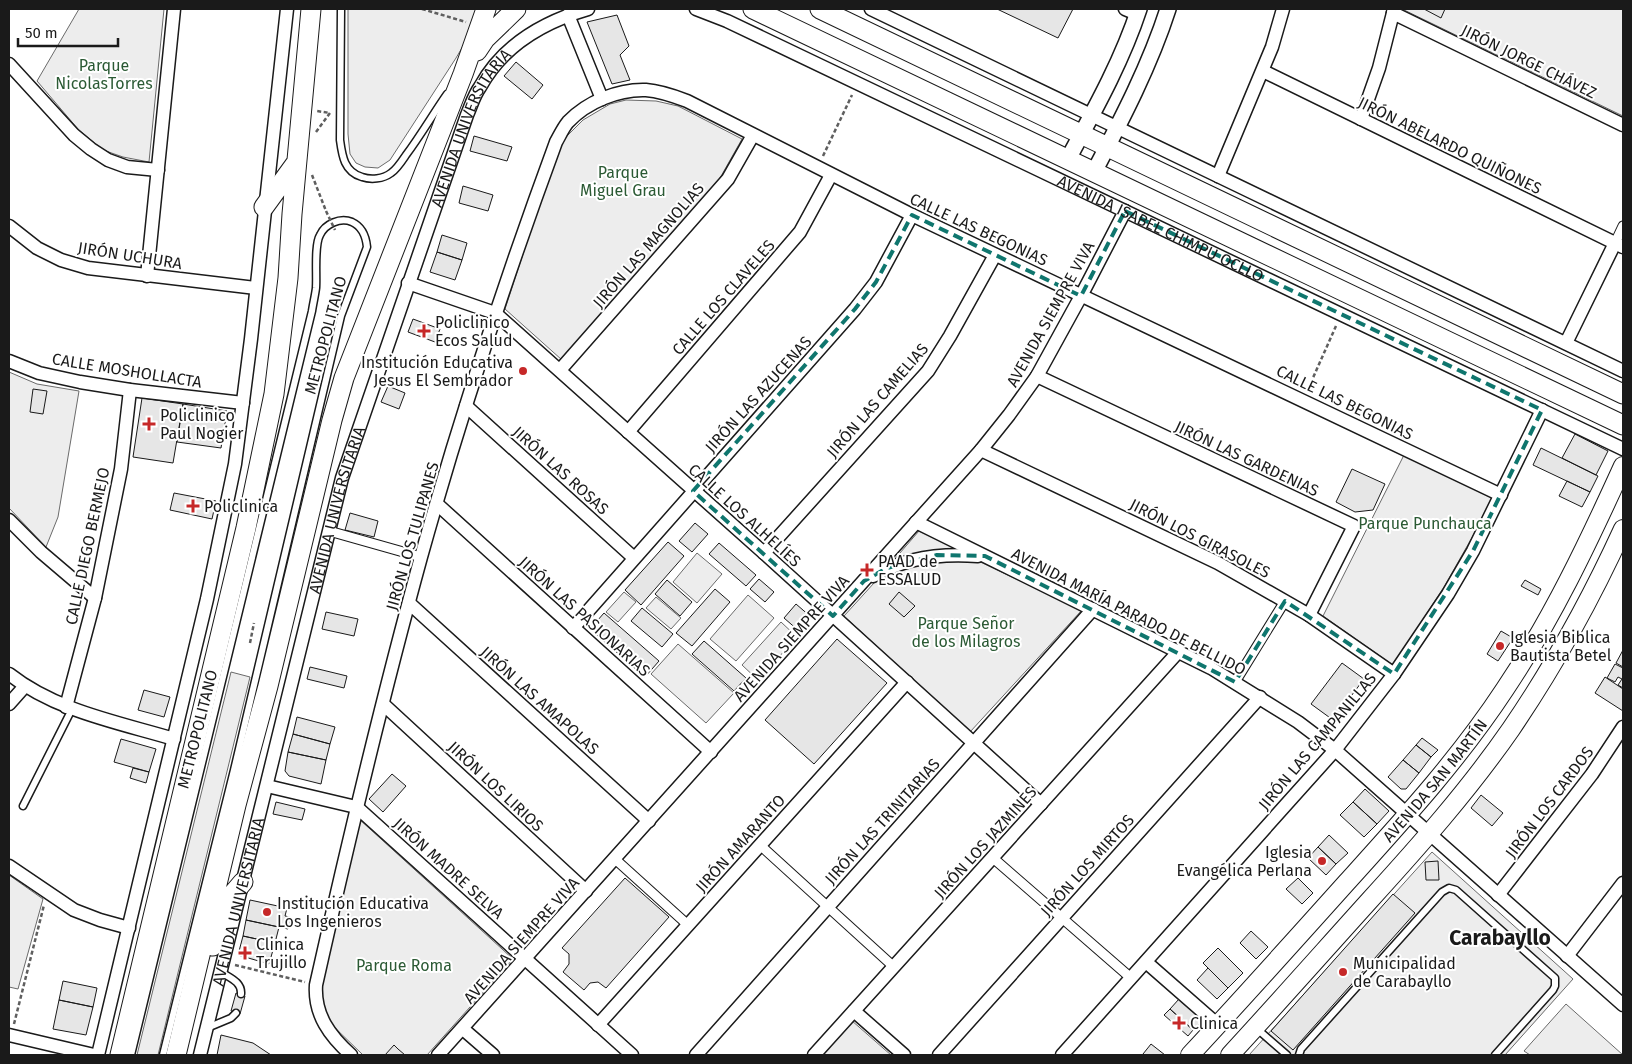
<svg xmlns="http://www.w3.org/2000/svg" width="1632" height="1064" font-family="'Fira Sans',sans-serif">
<rect width="100%" height="100%" fill="#fff"/>
<path fill="#ededed" stroke="#6a6a6a" d="M 79,9 L 164,9 L 149,162 L 123,157 L 103,150 L 78,129 L 37,81 Z
M 348,9 L 479,9 L 469,36 L 456,58 L 390,160 L 378,168 L 365,167 L 356,163 L 350,154 L 348,134 Z
M 1402,9 L 1623,9 L 1623,116 L 1468,41 Z
M 626,100 L 656,101 L 678,106 L 742,139 L 720,178 L 562,360 L 505,309 L 557,150 L 564,139 L 583,120 L 610,104 Z
M 9,372 L 37,384 L 79,391 L 58,517 L 46,547 L 9,508 Z
M 1404,455 L 1492,498 L 1474,534 L 1444,587 L 1393,665 L 1323,616 Z
M 919,531 L 960,550 L 927,551 L 893,561 Z
M 697,553 L 722,574 L 697,603 L 673,582 Z
M 976,560 L 1082,610 L 970,732 L 844,616 L 874,583 L 885,575 L 930,561 Z
M 624,592 L 636,602 L 618,622 L 606,612 Z
M 748,595 L 774,618 L 736,661 L 710,639 Z
M 656,597 L 681,618 L 671,629 L 646,608 Z
M 781,622 L 797,637 L 758,680 L 742,665 Z
M 678,644 L 734,693 L 706,723 L 651,674 Z
M 231,672 L 250,677 L 158,1055 L 137,1055 Z
M 359,819 L 513,959 L 427,1055 L 363,1055 L 331,1024 L 324,1010 L 321,994 L 322,977 Z
M 1432,852 L 1573,979 L 1505,1055 L 1249,1055 Z
M 9,875 L 43,899 L 18,989 L 9,987 Z
M 1566,1004 L 1623,1055 L 1530,1055 L 1524,1051 Z
M 851,1020 L 891,1055 L 819,1055 Z"/>
<path fill="#e6e6e6" stroke="#1a1a1a" d="M 997,9 L 1073,9 L 1058,38 Z
M 1424,9 L 1445,9 L 1441,18 Z
M 617,15 L 629,46 L 620,55 L 630,80 L 612,84 L 587,22 Z
M 516,62 L 543,85 L 532,99 L 504,76 Z
M 474,136 L 512,147 L 507,161 L 470,151 Z
M 463,186 L 493,195 L 488,211 L 459,203 Z
M 442,235 L 467,243 L 462,260 L 437,252 Z
M 437,252 L 462,260 L 455,280 L 430,272 Z
M 413,319 L 440,329 L 435,342 L 408,332 Z
M 388,386 L 405,393 L 399,409 L 381,402 Z
M 33,389 L 47,391 L 43,414 L 30,412 Z
M 142,398 L 183,404 L 173,463 L 133,457 Z
M 183,404 L 227,411 L 221,448 L 177,442 Z
M 1575,434 L 1608,451 L 1596,475 L 1562,458 Z
M 1541,448 L 1598,476 L 1590,492 L 1533,465 Z
M 1352,469 L 1385,484 L 1373,510 L 1355,512 L 1336,502 Z
M 1567,481 L 1590,492 L 1582,507 L 1559,496 Z
M 174,493 L 216,501 L 212,519 L 170,510 Z
M 350,513 L 378,521 L 374,537 L 345,530 Z
M 695,523 L 708,534 L 692,552 L 679,541 Z
M 668,542 L 684,556 L 641,605 L 625,590 Z
M 719,543 L 756,575 L 746,586 L 709,554 Z
M 759,579 L 774,592 L 765,602 L 750,589 Z
M 667,580 L 692,602 L 680,616 L 655,594 Z
M 1525,580 L 1541,589 L 1538,595 L 1521,586 Z
M 715,589 L 730,602 L 692,646 L 676,633 Z
M 899,592 L 915,606 L 904,617 L 889,604 Z
M 796,604 L 811,617 L 799,631 L 784,618 Z
M 642,608 L 673,634 L 662,647 L 631,621 Z
M 326,612 L 358,619 L 354,636 L 322,629 Z
M 604,613 L 659,661 L 645,677 L 590,629 Z
M 1501,631 L 1513,638 L 1498,661 L 1487,654 Z
M 837,639 L 887,683 L 814,764 L 765,720 Z
M 704,641 L 746,678 L 734,691 L 692,654 Z
M 1623,650 L 1623,667 L 1616,663 Z
M 1342,663 L 1364,679 L 1333,720 L 1311,704 Z
M 1615,664 L 1623,668 L 1623,688 L 1618,685 L 1622,679 L 1618,677 L 1615,682 L 1607,678 Z
M 310,667 L 347,676 L 344,688 L 307,679 Z
M 1605,677 L 1623,689 L 1623,711 L 1595,693 Z
M 144,690 L 170,697 L 164,717 L 138,710 Z
M 297,717 L 335,727 L 330,744 L 293,734 Z
M 293,734 L 330,744 L 326,760 L 288,752 Z
M 1422,738 L 1438,750 L 1431,757 L 1416,745 Z
M 121,739 L 156,749 L 149,772 L 114,762 Z
M 1416,745 L 1431,757 L 1419,773 L 1403,760 Z
M 288,752 L 326,760 L 321,784 L 289,776 L 285,771 Z
M 1403,760 L 1419,773 L 1406,789 L 1401,789 L 1388,777 Z
M 133,768 L 149,772 L 146,783 L 130,778 Z
M 392,774 L 406,786 L 383,812 L 369,799 Z
M 1365,789 L 1389,811 L 1377,824 L 1353,802 Z
M 1481,795 L 1503,813 L 1492,826 L 1471,808 Z
M 276,802 L 305,809 L 302,820 L 273,814 Z
M 1353,802 L 1377,824 L 1364,837 L 1340,815 Z
M 1329,835 L 1348,853 L 1336,864 L 1318,847 Z
M 1318,847 L 1336,864 L 1326,875 L 1308,858 Z
M 1438,861 L 1439,880 L 1426,880 L 1425,862 Z
M 625,878 L 669,917 L 606,988 L 598,982 L 590,983 L 584,990 L 563,972 L 569,964 L 569,954 L 562,948 Z
M 1298,878 L 1313,893 L 1302,904 L 1286,889 Z
M 1393,894 L 1415,913 L 1293,1050 L 1271,1031 Z
M 250,900 L 287,908 L 285,916 L 290,917 L 288,929 L 246,920 Z
M 246,920 L 279,927 L 275,943 L 243,936 Z
M 1251,931 L 1268,947 L 1256,959 L 1240,943 Z
M 243,936 L 275,943 L 269,964 L 238,955 Z
M 1218,948 L 1243,973 L 1228,988 L 1203,963 Z
M 1208,968 L 1228,988 L 1217,999 L 1197,980 Z
M 63,981 L 97,988 L 93,1007 L 59,1000 Z
M 236,993 L 245,996 L 240,1014 L 231,1011 Z
M 1179,999 L 1203,1020 L 1193,1030 L 1170,1009 Z
M 59,1000 L 93,1007 L 86,1035 L 53,1029 Z
M 1170,1009 L 1193,1030 L 1188,1036 L 1164,1015 Z
M 221,1035 L 253,1043 L 271,1055 L 217,1055 Z
M 1151,1044 L 1165,1055 L 1145,1055 L 1143,1054 Z
M 394,1045 L 398,1049 L 405,1055 L 385,1055 Z"/>
<g fill="none" stroke-linecap="round" stroke-linejoin="round">
<defs>
<path id="service" d="M 341,9 L 340,140 C 342,155 344,172 362,177 C 371,180 383,179 391,173 C 397,169 402,161 406,155 C 421,135 433,114 447,94
M 23,806 L 72,709
M 221,972 C 230,978 242,982 241,994
M 207,1028 L 231,1018 L 236,1013
M 1256,1028 L 1287,1055
M 131,1055 L 312,311 C 313,304 315,296 316,288 C 317,275 314,245 320,235 C 325,224 340,217 352,222 C 363,227 366,237 367,247 L 341,316 L 234,770 L 163,1055
M 1299,1055 L 1301,1049 L 1442,892 L 1449,888 L 1456,890 L 1555,978 L 1555,986 L 1553,990 L 1495,1055"/>
<path id="pedestrian" d="M 1615,243 L 1623,226
M 329,531 L 421,557
M 1235,682 L 1285,601
M 760,845 L 894,967
M 993,858 L 1131,978
M 615,859 L 688,925"/>
<g id="minor">
<path id="s1" d="M 696,9 L 727,21 L 1623,449"/>
<path d="M 871,9 L 1623,371"/>
<path d="M 1125,9 L 1137,14"/>
<path d="M 1393,13 L 1623,125"/>
<path d="M 568,15 L 602,99"/>
<path d="M 9,64 L 74,135 L 91,149 L 108,160 L 127,167 L 158,170"/>
<path d="M 1263,71 L 1623,247"/>
<path d="M 1361,119 L 1379,68 L 1394,9"/>
<path d="M 1218,176 L 1272,47 L 1283,9"/>
<path d="M 9,226 L 37,248 L 61,260 L 88,268 L 256,288"/>
<path d="M 147,276 L 174,9"/>
<path d="M 408,283 L 495,313 L 764,553 L 1041,804"/>
<path d="M 1566,343 L 1615,243"/>
<path d="M 9,361 L 39,373 L 80,382 L 130,390 L 243,403"/>
<path d="M 560,370 L 728,179 L 753,135"/>
<path d="M 1037,376 L 1354,526 L 1309,615"/>
<path d="M 466,406 L 634,558"/>
<path d="M 628,432 L 800,232 L 831,175"/>
<path d="M 981,450 L 1218,563 L 1309,615 L 1394,674"/>
<path d="M 437,504 L 711,752"/>
<path d="M 9,520 L 41,552 L 95,598"/>
<path d="M 916,522 L 1211,668 L 1298,722 L 1335,750 L 1623,1005"/>
<path d="M 764,553 L 928,371 L 950,336 L 995,255"/>
<path d="M 873,576 C 906,557 941,553 978,556"/>
<path d="M 409,603 L 649,821"/>
<path d="M 573,628 L 855,309 L 876,282 L 912,215"/>
<path d="M 9,674 C 56,711 117,722 174,739"/>
<path d="M 9,704 L 25,686"/>
<path d="M 383,704 L 586,891"/>
<path d="M 66,707 L 95,598 L 121,469 L 130,390"/>
<path d="M 267,786 L 356,807 L 360,810 L 632,1055"/>
<path d="M 9,866 L 74,910 L 100,920 L 129,928"/>
<path d="M 1498,895 L 1592,774 L 1623,727"/>
<path d="M 1567,956 L 1623,883"/>
<path d="M 1146,962 L 1218,1025"/>
<path d="M 854,1011 L 904,1055"/>
<path d="M 598,1025 L 907,682"/>
<path d="M 463,1029 L 493,1055"/>
<path d="M 9,1035 L 94,1055"/>
<path d="M 98,1055 L 207,599 L 235,464 L 251,339 L 287,9"/>
<path id="s2" d="M 200,1055 L 342,478 L 467,115 C 471,106 474,95 480,87 C 503,45 543,22 588,9"/>
<path d="M 351,1055 C 330,1036 314,1015 316,985 C 348,842 382,699 421,557 C 460,417 506,278 556,142 C 560,135 563,128 568,122 C 587,102 618,89 646,90 C 660,91 674,96 687,101 L 912,215 L 1501,495"/>
<path d="M 438,1055 L 981,450 L 1009,415 L 1037,376 L 1081,296 L 1125,211"/>
<path d="M 696,1055 L 1093,609"/>
<path d="M 814,1055 L 1179,651"/>
<path d="M 939,1055 L 1260,697"/>
<path d="M 1062,1055 L 1335,750 L 1394,674 L 1448,594 L 1473,551 L 1542,410"/>
</g>
<path id="tertiary" d="M 1068,159 C 1094,111 1122,61 1139,9
M 1094,172 C 1122,119 1150,65 1168,9"/>
<g id="secondary">
<path id="s3" d="M 1190,1055 C 1243,998 1295,940 1347,882 C 1403,820 1459,759 1505,689 C 1552,619 1588,543 1623,466"/>
<path d="M 1230,1055 C 1277,1004 1323,952 1369,901 C 1419,846 1468,791 1511,729 C 1554,666 1591,599 1623,529"/>
</g>
<path id="primary" d="M 753,9 L 1623,425
M 820,9 L 1623,394
M 477,51 L 485,39 L 516,9
M 264,207 L 296,163
M 213,946 L 231,896 L 243,882
M 120,1055 L 246,528 L 274,394 L 288,278 L 292,214 L 311,9
M 176,1055 L 236,805 L 268,686 L 332,420 L 344,378 L 463,74 L 486,9"/>
</defs>
<use href="#service" stroke="#1a1a1a" stroke-width="9"/>
<use href="#pedestrian" stroke="#1a1a1a" stroke-width="11"/>
<use href="#minor" stroke="#1a1a1a" stroke-width="15"/>
<use href="#tertiary" stroke="#1a1a1a" stroke-width="18"/>
<use href="#secondary" stroke="#1a1a1a" stroke-width="20"/>
<use href="#primary" stroke="#1a1a1a" stroke-width="21"/>
<path stroke="#5f5f5f" stroke-width="2.5" stroke-dasharray="4 2.5" stroke-linecap="butt" d="M 422,9 L 466,22
M 316,132 L 330,113 L 317,111
M 823,156 L 852,95
M 312,175 L 326,211
M 1308,389 L 1336,326
M 250,643 L 254,623
M 235,965 L 305,982
M 14,1024 L 44,905"/>
<use href="#service" stroke="#fff" stroke-width="6"/>
<use href="#pedestrian" stroke="#fff" stroke-width="9"/>
<use href="#minor" stroke="#fff" stroke-width="12"/>
<use href="#tertiary" stroke="#fff" stroke-width="15"/>
<use href="#secondary" stroke="#fff" stroke-width="18"/>
<use href="#primary" stroke="#fff" stroke-width="19"/>
<path stroke="#5f5f5f" stroke-width="2.5" stroke-dasharray="4 2.5" stroke-linecap="butt" d="M 326,211 L 335,230"/>
</g>
<path fill="none" stroke="#0f766e" stroke-width="4" stroke-dasharray="10 6" stroke-linejoin="round" d="M 1125,211 L 1542,410 L 1473,551 L 1394,674 L 1285,601 L 1235,682 L 985,556 L 937,555 L 887,568 L 864,581 L 833,616 L 693,491 L 855,309 L 876,282 L 912,215 L 1081,296 Z"/>
<g fill="#c62828" stroke="#fff" stroke-width="2">
<path d="M421.5 323.5h5v5h5v5h-5v5h-5v-5h-5v-5h5z"/>
<circle cx="523" cy="371" r="5"/>
<path d="M146.5 416.5h5v5h5v5h-5v5h-5v-5h-5v-5h5z"/>
<path d="M190.5 498.5h5v5h5v5h-5v5h-5v-5h-5v-5h5z"/>
<path d="M864.5 562.5h5v5h5v5h-5v5h-5v-5h-5v-5h5z"/>
<circle cx="1500" cy="646" r="5"/>
<circle cx="1322" cy="861" r="5"/>
<circle cx="267" cy="912" r="5"/>
<path d="M242.5 945.5h5v5h5v5h-5v5h-5v-5h-5v-5h5z"/>
<circle cx="1343" cy="972" r="5"/>
<path d="M1176.5 1015.5h5v5h5v5h-5v5h-5v-5h-5v-5h5z"/>
</g>
<g text-anchor="middle" stroke-width="4" stroke-linejoin="round" paint-order="stroke">
<g font-size="16" fill="#1a1a1a" stroke="#fff">
<text transform="translate(1529 61) rotate(26)" y="6">JIRÓN JORGE CHÁVEZ</text>
<text dy="6" stroke="none"><textPath href="#s2" startOffset="968">AVENIDA UNIVERSITARIA</textPath></text>
<text transform="translate(1450 145) rotate(26)" y="6">JIRÓN ABELARDO QUIÑONES</text>
<text dy="6" stroke="none"><textPath href="#s1" startOffset="514">AVENIDA ISABEL CHIMPU OCLLO</textPath></text>
<text transform="translate(979 229) rotate(25)" y="6">CALLE LAS BEGONIAS</text>
<text transform="translate(648 245) rotate(-49)" y="6">JIRÓN LAS MAGNOLIAS</text>
<text transform="translate(130 255) rotate(9)" y="6">JIRÓN UCHURA</text>
<text transform="translate(723 297) rotate(-49)" y="6">CALLE LOS CLAVELES</text>
<text transform="translate(1050 314) rotate(-61)" y="6">AVENIDA SIEMPRE VIVA</text>
<text transform="translate(325 335) rotate(-75)" y="6">METROPOLITANO</text>
<text transform="translate(127 370) rotate(9)" y="6">CALLE MOSHOLLACTA</text>
<text transform="translate(758 394) rotate(-48)" y="6">JIRÓN LAS AZUCENAS</text>
<text transform="translate(877 400) rotate(-49)" y="6">JIRÓN LAS CAMELIAS</text>
<text transform="translate(1345 402) rotate(26)" y="6">CALLE LAS BEGONIAS</text>
<text transform="translate(1247 458) rotate(25)" y="6">JIRÓN LAS GARDENIAS</text>
<text transform="translate(561 470) rotate(42)" y="6">JIRÓN LAS ROSAS</text>
<text dy="6" stroke="none"><textPath href="#s2" startOffset="562">AVENIDA UNIVERSITARIA</textPath></text>
<text transform="translate(745 515) rotate(42)" y="6">CALLE LOS ALHELÍES</text>
<text transform="translate(412 536) rotate(-74)" y="6">JIRÓN LOS TULIPANES</text>
<text transform="translate(1200 538) rotate(27)" y="6">JIRÓN LOS GIRASOLES</text>
<text transform="translate(87 546) rotate(-78)" y="6">CALLE DIEGO BERMEJO</text>
<text transform="translate(1129 611) rotate(27)" y="6">AVENIDA MARÍA PARADO DE BELLIDO</text>
<text transform="translate(585 616) rotate(42)" y="6">JIRÓN LAS PASIONARIAS</text>
<text transform="translate(791 638) rotate(-48)" y="6">AVENIDA SIEMPRE VIVA</text>
<text transform="translate(540 700) rotate(42)" y="6">JIRÓN LAS AMAPOLAS</text>
<text transform="translate(197 729) rotate(-76)" y="6">METROPOLITANO</text>
<text transform="translate(1317 741) rotate(-50)" y="6">JIRÓN LAS CAMPANILLAS</text>
<text dy="6" stroke="none"><textPath href="#s3" startOffset="368">AVENIDA SAN MARTÍN</textPath></text>
<text transform="translate(496 786) rotate(43)" y="6">JIRÓN LOS LIRIOS</text>
<text transform="translate(1549 802) rotate(-53)" y="6">JIRÓN LOS CARDOS</text>
<text transform="translate(882 821) rotate(-48)" y="6">JIRÓN LAS TRINITARIAS</text>
<text transform="translate(985 842) rotate(-48)" y="6">JIRÓN LOS JAZMINES</text>
<text transform="translate(740 843) rotate(-48)" y="6">JIRÓN AMARANTO</text>
<text transform="translate(1087 865) rotate(-48)" y="6">JIRÓN LOS MIRTOS</text>
<text transform="translate(449 868) rotate(42)" y="6">JIRÓN MADRE SELVA</text>
<text dy="6" stroke="none"><textPath href="#s2" startOffset="158">AVENIDA UNIVERSITARIA</textPath></text>
<text transform="translate(521 940) rotate(-48)" y="6">AVENIDA SIEMPRE VIVA</text>
</g>
<g font-size="16" fill="#2b5a34" stroke="#fff">
<text x="104" y="71">Parque<tspan x="104" dy="18">NicolasTorres</tspan></text>
<text x="623" y="178">Parque<tspan x="623" dy="18">Miguel Grau</tspan></text>
<text x="1425" y="529">Parque Punchauca</text>
<text x="966" y="629">Parque Señor<tspan x="966" dy="18">de los Milagros</tspan></text>
<text x="404" y="971">Parque Roma</text>
</g>
<g font-size="16" fill="#1a1a1a" stroke="#fff" text-anchor="start">
<text x="435" y="328">Policlinico<tspan x="435" dy="18">Ecos Salud</tspan></text>
<text x="513" y="368" text-anchor="end">Institución Educativa<tspan x="513" dy="18">Jesus El Sembrador</tspan></text>
<text x="160" y="421">Policlinico<tspan x="160" dy="18">Paul Nogier</tspan></text>
<text x="204" y="512">Policlinica</text>
<text x="878" y="567">PAAD de<tspan x="878" dy="18">ESSALUD</tspan></text>
<text x="1510" y="643">Iglesia Biblica<tspan x="1510" dy="18">Bautista Betel</tspan></text>
<text x="1312" y="858" text-anchor="end">Iglesia<tspan x="1312" dy="18">Evangélica Perlana</tspan></text>
<text x="277" y="909">Institución Educativa<tspan x="277" dy="18">Los Ingenieros</tspan></text>
<text x="256" y="950">Clinica<tspan x="256" dy="18">Trujillo</tspan></text>
<text x="1353" y="969">Municipalidad<tspan x="1353" dy="18">de Carabayllo</tspan></text>
<text x="1190" y="1029">Clinica</text>
</g>
<g font-size="21" font-weight="bold" fill="#1a1a1a" stroke="#fff">
<text x="1500" y="945">Carabayllo</text>
</g>
</g>
<rect width="1632" height="1064" fill="none" stroke="#1a1a1a" stroke-width="20"/>
<path d="M18 38v8h100v-8" fill="none" stroke="#1a1a1a" stroke-width="2.5"/>
<text x="25" y="38" font-size="15" fill="#1a1a1a" stroke="#ffffff" stroke-width="4" paint-order="stroke">50 m</text>
</svg>
